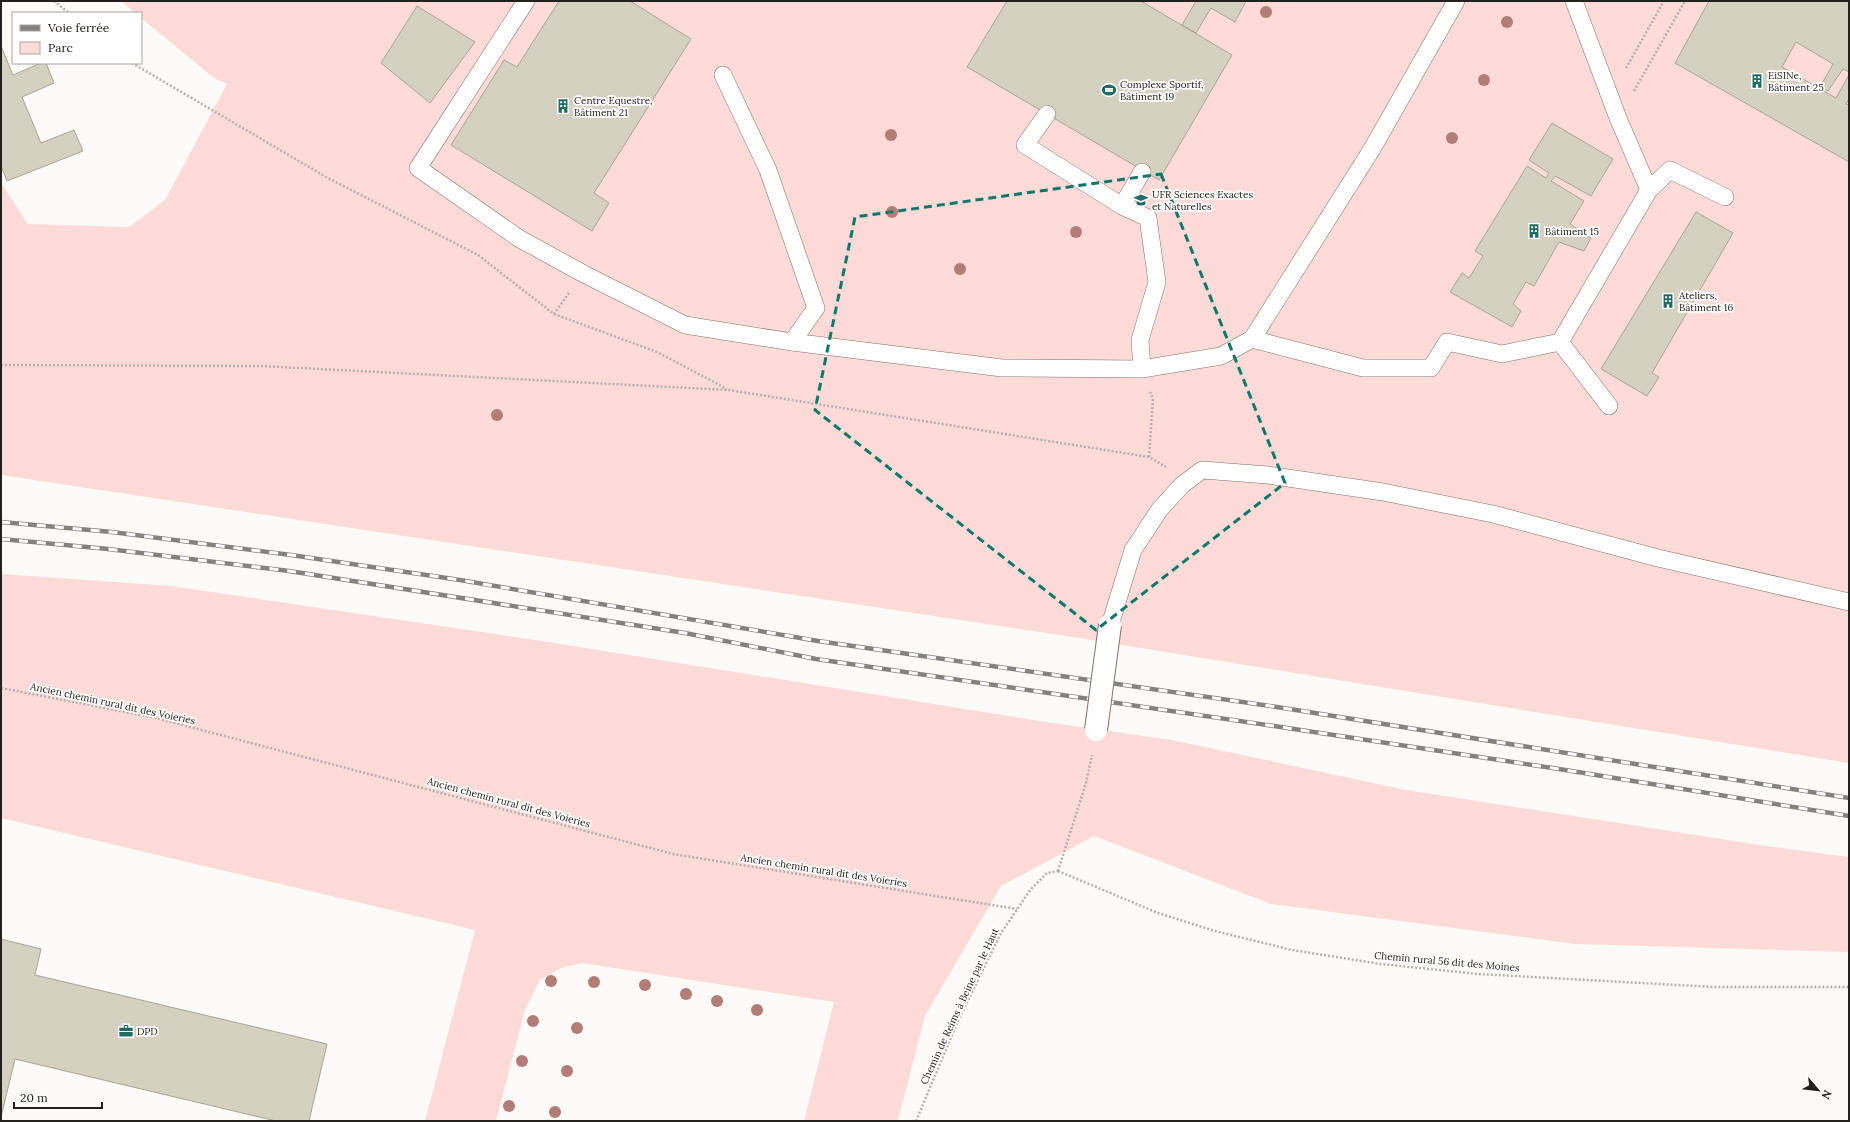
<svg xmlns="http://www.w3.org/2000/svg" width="1850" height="1122" font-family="Lora,serif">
<rect width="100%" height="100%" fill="#fdfbf8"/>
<path fill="#fedbd6" d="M 121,1 L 1849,1 L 1849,763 L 1073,637 L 1,475 L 1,183 L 28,224 L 129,227 L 165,200 L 227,84 L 214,78 L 141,18 L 141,13 L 135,13 Z
M 1,574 L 172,586 L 542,641 L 1046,722 L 1172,740 L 1406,790 L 1760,845 L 1849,857 L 1849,952 L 1575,944 L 1271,904 L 1094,836 L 1001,886 L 925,1016 L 898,1121 L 804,1121 L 834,1002 L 582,963 L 561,968 L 540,980 L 525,1010 L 496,1121 L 425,1121 L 475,930 L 1,818 Z"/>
<path fill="#d4d1c1" stroke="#a8a596" d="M 559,1 L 630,1 L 691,39 L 594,193 L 609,203 L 592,231 L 451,145 L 504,60 L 517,67 Z
M 1007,1 L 1141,1 L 1232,55 L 1159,180 L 967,67 Z
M 1196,1 L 1246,1 L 1235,22 L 1211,8 L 1196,33 L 1182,25 Z
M 1709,1 L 1849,1 L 1849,72 L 1843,69 L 1828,91 L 1820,87 L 1833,64 L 1796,42 L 1782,67 L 1836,98 L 1849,75 L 1849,99 L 1846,104 L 1849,105 L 1849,162 L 1675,63 Z
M 417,6 L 475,42 L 430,103 L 381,63 Z
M 1,46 L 13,75 L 41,63 L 46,63 L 54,83 L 22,97 L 41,143 L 74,130 L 83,151 L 7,181 L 1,166 Z
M 1552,123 L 1613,159 L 1591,196 L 1555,176 L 1551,181 L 1584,201 L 1570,224 L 1591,238 L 1584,251 L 1559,242 L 1534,286 L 1526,282 L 1513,304 L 1521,311 L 1512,327 L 1450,292 L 1462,273 L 1469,278 L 1483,256 L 1475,251 L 1527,166 L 1546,178 L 1549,173 L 1529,160 Z
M 1696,212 L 1733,233 L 1652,373 L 1659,377 L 1647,396 L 1601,369 Z
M 1,939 L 41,949 L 35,975 L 327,1044 L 309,1121 L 276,1121 L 15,1059 L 1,1117 Z"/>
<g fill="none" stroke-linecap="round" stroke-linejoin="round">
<defs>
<path id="lane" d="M 526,1 L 418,168 L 520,239 L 584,274 L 685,325 L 792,342 L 1002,368 L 1142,369 L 1221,356 L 1252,339 L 1372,149 L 1456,1
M 723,75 L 768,170 L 816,308 L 792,342
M 1047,114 L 1025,145 L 1122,206 L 1142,172
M 1649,190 L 1670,170 L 1725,197
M 1122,206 L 1148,218 L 1157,282 L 1140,340 L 1142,369
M 1252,339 L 1363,368 L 1431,368 L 1447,342 L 1502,354 L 1560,342 L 1649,190 L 1618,118 L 1574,1
M 1560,342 L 1609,406
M 1110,625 L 1133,550 L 1160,509 L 1182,485 L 1202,470 L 1268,475 L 1383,492 L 1493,514 L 1658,558 L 1849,602"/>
</defs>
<use href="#lane" stroke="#7c7267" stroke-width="18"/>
<path stroke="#b3b0ac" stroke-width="2.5" stroke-dasharray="2 2" stroke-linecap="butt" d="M 54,1 L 69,13
M 132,63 L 326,177 L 478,255 L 554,314 L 569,293
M 1626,68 L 1664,1
M 1634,91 L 1685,1
M 554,314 L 657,352 L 727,389
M 1,365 L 261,366 L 729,390 L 1149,457 L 1166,467
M 1149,457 L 1153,399 L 1150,392
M 1,688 L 156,718 L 673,854 L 1017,909
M 1058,871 L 1158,913 L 1215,931 L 1292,950 L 1381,964 L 1478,974 L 1714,987 L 1849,987
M 1058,871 L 1086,783 L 1092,755
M 916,1121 L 958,1021 L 1001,933 L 1031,889 L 1047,873 L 1058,871"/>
<use href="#lane" stroke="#fff" stroke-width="17"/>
<defs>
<path id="rail" d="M 1,522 L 112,532 L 291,555 L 460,580 L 818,641 L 1277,707 L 1849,798
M 1,539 L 108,549 L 289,571 L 685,633 L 816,659 L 1274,726 L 1559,769 L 1849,816"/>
</defs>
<use href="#rail" stroke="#85827e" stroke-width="4.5"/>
<use href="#rail" stroke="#fff" stroke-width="3" stroke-dasharray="9" stroke-linecap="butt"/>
<defs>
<path id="street-bridge" d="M 1096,730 L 1110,625"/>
</defs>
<use href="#street-bridge" stroke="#7c7267" stroke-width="24" stroke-linecap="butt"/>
<use href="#street-bridge" stroke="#fff" stroke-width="22"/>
</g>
<g fill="#b27c77">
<circle cx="1266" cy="12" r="6"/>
<circle cx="1507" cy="22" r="6"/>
<circle cx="1484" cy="80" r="6"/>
<circle cx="891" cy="135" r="6"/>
<circle cx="1452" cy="138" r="6"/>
<circle cx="892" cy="212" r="6"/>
<circle cx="1076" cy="232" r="6"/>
<circle cx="960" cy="269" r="6"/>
<circle cx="497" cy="415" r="6"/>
<circle cx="551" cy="981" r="6"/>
<circle cx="594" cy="982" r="6"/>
<circle cx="645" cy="985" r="6"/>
<circle cx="686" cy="994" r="6"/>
<circle cx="717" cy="1001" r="6"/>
<circle cx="757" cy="1010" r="6"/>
<circle cx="533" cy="1021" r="6"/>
<circle cx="577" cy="1028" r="6"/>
<circle cx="522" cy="1061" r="6"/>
<circle cx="567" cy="1071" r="6"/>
<circle cx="509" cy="1106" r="6"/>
<circle cx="555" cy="1112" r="6"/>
</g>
<path fill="none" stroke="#0f766e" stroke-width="3" stroke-dasharray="8 5" stroke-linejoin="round" d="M 1161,174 L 1285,483 L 1096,630 L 815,410 L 855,217 Z"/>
<defs>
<symbol id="building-bare" viewBox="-9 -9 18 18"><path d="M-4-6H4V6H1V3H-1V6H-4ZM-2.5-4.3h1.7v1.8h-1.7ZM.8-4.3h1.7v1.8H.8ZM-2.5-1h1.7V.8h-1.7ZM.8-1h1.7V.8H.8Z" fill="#216b65" stroke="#fff" stroke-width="2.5" paint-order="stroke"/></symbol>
<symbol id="stadium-bare" viewBox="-9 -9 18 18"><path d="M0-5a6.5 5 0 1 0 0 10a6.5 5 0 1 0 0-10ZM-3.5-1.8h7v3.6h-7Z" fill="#216b65" stroke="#fff" stroke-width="2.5" paint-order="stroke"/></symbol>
<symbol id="university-bare" viewBox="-9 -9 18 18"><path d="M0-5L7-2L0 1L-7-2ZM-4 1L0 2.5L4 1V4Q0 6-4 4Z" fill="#216b65" stroke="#fff" stroke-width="2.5" paint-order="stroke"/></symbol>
<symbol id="office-bare" viewBox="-9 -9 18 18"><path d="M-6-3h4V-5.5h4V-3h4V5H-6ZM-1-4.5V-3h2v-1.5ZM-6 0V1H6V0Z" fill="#216b65" stroke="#fff" stroke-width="2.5" paint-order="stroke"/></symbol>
</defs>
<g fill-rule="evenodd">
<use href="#building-bare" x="1747" y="71" width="20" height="20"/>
<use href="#stadium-bare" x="1099" y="80" width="20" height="20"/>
<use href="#building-bare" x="553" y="96" width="20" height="20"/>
<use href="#university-bare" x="1131" y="190" width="20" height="20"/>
<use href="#building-bare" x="1524" y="221" width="20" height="20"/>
<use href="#building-bare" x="1658" y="291" width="20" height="20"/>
<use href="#office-bare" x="116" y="1021" width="20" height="20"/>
</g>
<g text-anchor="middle" stroke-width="3.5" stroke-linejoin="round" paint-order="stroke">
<g font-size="10" fill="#24201b" stroke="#fff" text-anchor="start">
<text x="1768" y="79">EiSINe,<tspan x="1768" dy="12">Bâtiment 25</tspan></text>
<text x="1120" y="88">Complexe Sportif,<tspan x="1120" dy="12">Bâtiment 19</tspan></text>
<text x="574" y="104">Centre Equestre,<tspan x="574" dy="12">Bâtiment 21</tspan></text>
<text x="1152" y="198">UFR Sciences Exactes<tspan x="1152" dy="12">et Naturelles</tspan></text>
<text x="1545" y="235">Bâtiment 15</text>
<text x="1679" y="299">Ateliers,<tspan x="1679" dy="12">Bâtiment 16</tspan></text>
<text x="137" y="1035">DPD</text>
</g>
<g font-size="10" fill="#24201b" stroke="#fff">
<text transform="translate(113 703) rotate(12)" y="4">Ancien chemin rural dit des Voieries</text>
<text transform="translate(509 802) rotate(15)" y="4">Ancien chemin rural dit des Voieries</text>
<text transform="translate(824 870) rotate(9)" y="4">Ancien chemin rural dit des Voieries</text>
<text transform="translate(1447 961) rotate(5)" y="4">Chemin rural 56 dit des Moines</text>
<text transform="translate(959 1006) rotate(-65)" y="4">Chemin de Reims à Beine par le Haut</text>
</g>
</g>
<rect width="1850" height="1122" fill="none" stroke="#24201b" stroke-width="4"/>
<rect x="12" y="12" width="130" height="52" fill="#ffffff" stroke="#a7a6a4"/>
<rect x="20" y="25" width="20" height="6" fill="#85827e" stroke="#a7a6a4"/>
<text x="48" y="32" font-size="12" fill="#24201b">Voie ferrée</text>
<rect x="20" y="42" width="20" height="12" fill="#fedbd6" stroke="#a7a6a4"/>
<text x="48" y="52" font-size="12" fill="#24201b">Parc</text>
<g transform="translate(1818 1090) rotate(118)" stroke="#ffffff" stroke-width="3" paint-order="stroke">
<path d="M0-3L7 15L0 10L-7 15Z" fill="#24201b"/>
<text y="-6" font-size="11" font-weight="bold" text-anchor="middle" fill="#24201b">N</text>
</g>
<path d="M14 1102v6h88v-6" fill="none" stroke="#24201b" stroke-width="2"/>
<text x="20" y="1102" font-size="12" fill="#24201b" stroke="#ffffff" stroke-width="3" paint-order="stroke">20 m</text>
</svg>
